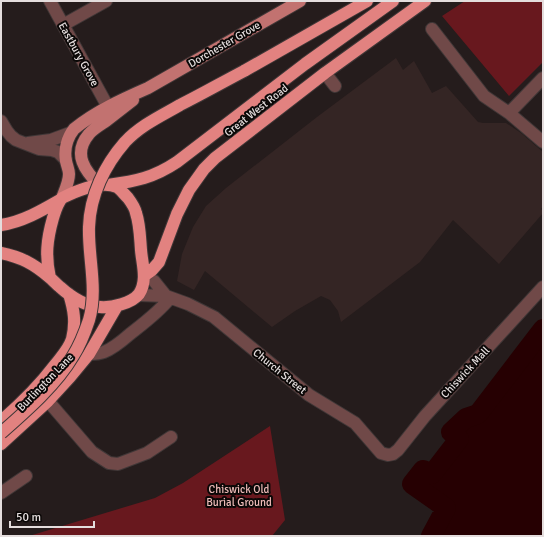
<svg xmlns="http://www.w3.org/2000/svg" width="544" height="537" font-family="Signika,sans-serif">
<rect width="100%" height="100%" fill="#251c1c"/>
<path fill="#342524" d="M 396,58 L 403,70 L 414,61 L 432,93 L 446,86 L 478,122 L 483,123 L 506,123 L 521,133 L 543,152 L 543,206 L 541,209 L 543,211 L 543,213 L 499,264 L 453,220 L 420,262 L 341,322 L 338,311 L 330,300 L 321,296 L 295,311 L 272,327 L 205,271 L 194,290 L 177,281 L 182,254 L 193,227 L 206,206 L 226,188 L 317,117 Z"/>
<path fill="#68181e" d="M 465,1 L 543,1 L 543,62 L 509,96 L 442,16 Z
M 270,426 L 285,520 L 272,536 L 29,536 L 155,498 L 183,483 Z"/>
<path fill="#260002" stroke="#5f4244" d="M 543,329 L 543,536 L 431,536 L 446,508 L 412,484 L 423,470 L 432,474 L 459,440 L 451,432 L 466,418 L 478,414 Z"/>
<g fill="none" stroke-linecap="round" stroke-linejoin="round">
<path stroke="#260002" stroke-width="20" d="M 431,536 L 446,508 L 412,484 L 423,470 L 432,474 L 459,439 L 451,432 L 466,418 L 478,414 L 543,329"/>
<defs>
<path id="minor" d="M 50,1 L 108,107
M 63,25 L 106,1
M 432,29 L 484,96 L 509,113 L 543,142
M 325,73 L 335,86
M 509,113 L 543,78
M 1,121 L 7,131 L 11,136 L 16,140 L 39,149 L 52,150 L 58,152 L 66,160
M 28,143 L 51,140 L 70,133
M 144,276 L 154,281 L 166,296
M 139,295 L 166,296 L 188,304 L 214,317 L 309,395 L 355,423 L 381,453 L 388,455 L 393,454 L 398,450 L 425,416 L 543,287
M 89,354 C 94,354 99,354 104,352 C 114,348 122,341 130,334 C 144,323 159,312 170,298
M 48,401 L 92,452 L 109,463 L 118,464 L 147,453 L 171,437
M 1,493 L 26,476"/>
<path id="major" d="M 100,186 C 85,171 72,154 89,134 C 93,129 100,125 106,121 C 115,114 124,107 133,100
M 62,198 C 65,190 69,182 69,174 C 69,170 67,166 66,161 C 64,150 67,138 74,129 C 96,111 123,99 148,88 L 300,1"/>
<path id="highway" d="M 244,71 L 367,1
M 108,185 C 136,181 153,178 177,162 L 305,64 L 393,1
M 1,225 C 22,222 41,211 60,200
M 1,253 C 21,257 34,264 49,277 C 53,280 56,284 60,287 C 71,297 85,306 100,307 C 112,308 132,303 139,294 C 148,280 142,264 141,250 C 140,238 140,225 136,213 C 135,208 131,202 128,198 C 124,194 121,190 117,187 C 101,180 76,191 62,198 C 57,204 55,212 53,218 C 47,239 45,256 50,278
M 145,275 L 152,270 L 159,262 L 177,214 L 189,190 L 204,169 L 215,158 L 325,73 L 425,1
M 1,421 C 21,404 39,386 55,365 C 61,357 69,349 72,339 C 76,322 74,310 69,294
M 1,444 L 48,401 L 70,377 L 89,354 L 117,306"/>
</defs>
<use href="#minor" stroke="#403737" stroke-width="14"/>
<use href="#major" stroke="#403737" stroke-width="14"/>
<use href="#highway" stroke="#403737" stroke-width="14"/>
<use href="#minor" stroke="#704948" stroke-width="12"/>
<use href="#major" stroke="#c27270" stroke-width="12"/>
<use href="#highway" stroke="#e28280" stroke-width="12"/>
<defs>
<path id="highway-bridge" d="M 1,433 C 26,411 56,385 73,356 C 80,345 85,332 89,320 C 98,289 88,258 89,227 C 90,195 105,165 125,142 C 141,125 161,116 180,105 C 202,94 223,82 244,71"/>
</defs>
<use href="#highway-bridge" stroke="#403737" stroke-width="14" stroke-linecap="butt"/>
<use href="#highway-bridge" stroke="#e28280" stroke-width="12"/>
</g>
<g text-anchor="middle" stroke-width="4" stroke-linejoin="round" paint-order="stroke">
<g font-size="11" fill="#e4dddd" stroke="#0b0807">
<text transform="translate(224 44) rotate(-30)" y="4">Dorchester Grove</text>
<text transform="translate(79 54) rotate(61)" y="4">Eastbury Grove</text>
<text transform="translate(256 110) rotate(-38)" y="4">Great West Road</text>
<text transform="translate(280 371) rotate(39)" y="4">Church Street</text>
<text transform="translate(465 372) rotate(-47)" y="4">Chiswick Mall</text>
<text transform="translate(45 382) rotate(-46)" y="4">Burlington Lane</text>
</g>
<g font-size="11" fill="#efbcb9" stroke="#0b0807">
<text x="239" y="493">Chiswick Old<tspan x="239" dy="13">Burial Ground</tspan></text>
</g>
</g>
<rect width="544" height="537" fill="none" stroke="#e4dddd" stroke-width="4"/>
<path d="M10 521v6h84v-6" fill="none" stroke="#e4dddd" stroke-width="2"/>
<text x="16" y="521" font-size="12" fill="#e4dddd" stroke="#0b0807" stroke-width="3" paint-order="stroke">50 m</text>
</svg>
